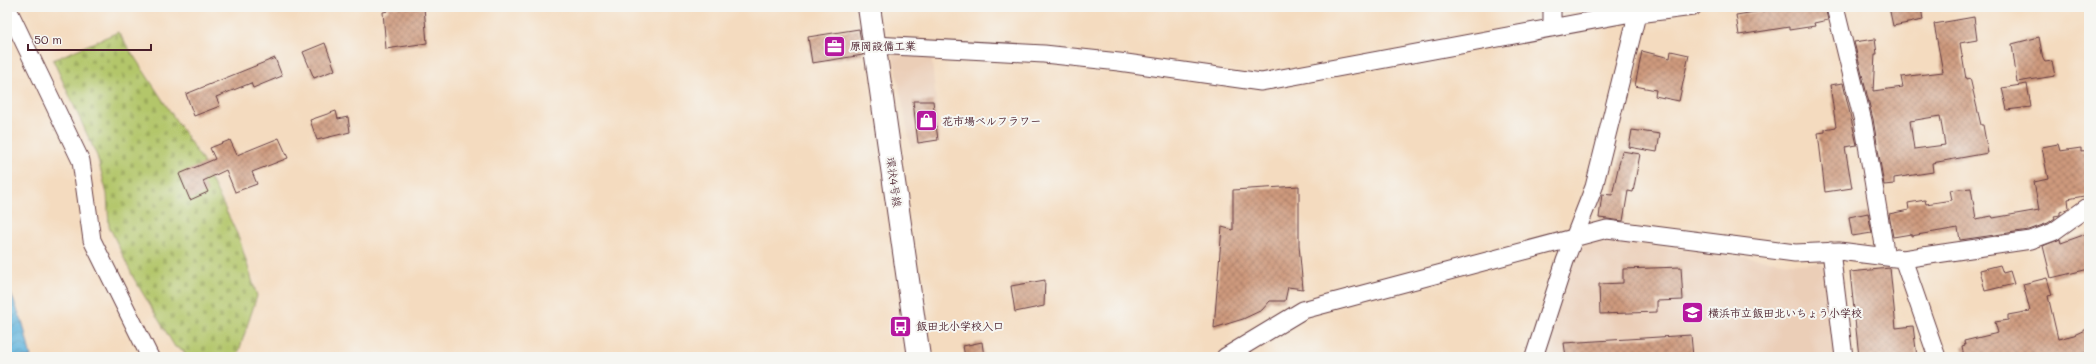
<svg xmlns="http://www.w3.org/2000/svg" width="2096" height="364" font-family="Mali,'Klee One',sans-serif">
<defs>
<pattern id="cemetery-stones" width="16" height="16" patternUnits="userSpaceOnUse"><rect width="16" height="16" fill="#b3c66a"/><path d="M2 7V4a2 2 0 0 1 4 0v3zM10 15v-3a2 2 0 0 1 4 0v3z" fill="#9baa5c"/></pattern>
<pattern id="water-waves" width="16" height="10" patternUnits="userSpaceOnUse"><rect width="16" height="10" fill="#61b4dd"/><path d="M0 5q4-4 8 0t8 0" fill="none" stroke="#5292b3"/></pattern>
<pattern id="building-cross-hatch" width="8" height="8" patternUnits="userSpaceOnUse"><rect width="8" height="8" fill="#ce9a7d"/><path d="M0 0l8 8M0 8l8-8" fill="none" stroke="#a97d67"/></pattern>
</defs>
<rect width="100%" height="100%" fill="#f6f6f2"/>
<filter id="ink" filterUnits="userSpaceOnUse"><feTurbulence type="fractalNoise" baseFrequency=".025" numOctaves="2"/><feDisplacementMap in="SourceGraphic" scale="8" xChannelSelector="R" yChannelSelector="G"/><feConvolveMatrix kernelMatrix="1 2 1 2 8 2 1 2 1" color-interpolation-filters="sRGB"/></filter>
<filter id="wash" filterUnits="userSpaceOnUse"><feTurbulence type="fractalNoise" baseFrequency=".012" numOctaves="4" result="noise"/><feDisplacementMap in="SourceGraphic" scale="16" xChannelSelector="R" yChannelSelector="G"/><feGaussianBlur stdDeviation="0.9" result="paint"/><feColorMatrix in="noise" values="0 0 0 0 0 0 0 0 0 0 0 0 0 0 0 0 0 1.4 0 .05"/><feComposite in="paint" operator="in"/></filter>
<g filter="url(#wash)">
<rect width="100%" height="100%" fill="#f4dbbf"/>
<path fill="#ebceb7" d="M 892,51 L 931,52 L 940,143 L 911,147 Z
M 1608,240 L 1800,264 L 1819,262 L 1826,268 L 1836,357 L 1539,357 L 1569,270 L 1582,246 Z"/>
<path fill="url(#cemetery-stones)" stroke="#7e724a" d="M 118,32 L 202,160 L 239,238 L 257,296 L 237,357 L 187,357 L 183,350 L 175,347 L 133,277 L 109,226 L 107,194 L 97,156 L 53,60 Z"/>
<path fill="url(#water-waves)" stroke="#566a84" d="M 7,284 L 23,324 L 31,357 L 7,357 Z"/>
<g id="blocks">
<path fill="url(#building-cross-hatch)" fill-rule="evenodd" d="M 388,7 L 424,7 L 427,43 L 386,49 L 383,12 L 388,11 Z
M 1787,7 L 1825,7 L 1828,20 L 1814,23 L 1815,26 L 1789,30 L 1789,27 L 1739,35 L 1736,15 Z
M 1889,7 L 1921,7 L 1923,20 L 1893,26 Z
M 1974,17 L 1977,40 L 1960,43 L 1966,79 L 1970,78 L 1981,125 L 1983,125 L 1988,153 L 1932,163 L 1933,172 L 1894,178 L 1894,184 L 1884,185 L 1873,119 L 1854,42 L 1875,39 L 1877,54 L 1875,54 L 1873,91 L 1903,87 L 1901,77 L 1943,72 L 1934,24 ZM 1940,116 L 1945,145 L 1914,149 L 1910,121 Z
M 859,29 L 863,55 L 812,63 L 808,37 Z
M 2039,37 L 2043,59 L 2045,62 L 2052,61 L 2055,76 L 2017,82 L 2012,44 Z
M 325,43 L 335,70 L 314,78 L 303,52 Z
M 1642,51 L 1670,58 L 1671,51 L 1689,55 L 1679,101 L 1655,96 L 1656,90 L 1635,86 Z
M 275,58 L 282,76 L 253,88 L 251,83 L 216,97 L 220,106 L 194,116 L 186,94 Z
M 1843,83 L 1857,145 L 1845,147 L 1852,188 L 1825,192 L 1818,133 L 1825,132 L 1825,129 L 1836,127 L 1830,85 Z
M 2027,84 L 2031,107 L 2007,110 L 2002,88 Z
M 913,101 L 933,101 L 938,140 L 918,143 Z
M 336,111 L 338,119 L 348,117 L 350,132 L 317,140 L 310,120 Z
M 1632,130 L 1660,134 L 1657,152 L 1629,147 Z
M 279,138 L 288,158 L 252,172 L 257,184 L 235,192 L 226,170 L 203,181 L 208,192 L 190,200 L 179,174 L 215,159 L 210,148 L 230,140 L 237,155 Z
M 2058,144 L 2060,151 L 2081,148 L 2081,152 L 2089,151 L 2089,195 L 2068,199 L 2069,208 L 2060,212 L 2060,215 L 2054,216 L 2055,218 L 2048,223 L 2029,230 L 1960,240 L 1958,228 L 1911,236 L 1911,234 L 1893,237 L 1889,214 L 1909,210 L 1908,203 L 1925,200 L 1926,204 L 1952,200 L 1950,190 L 1971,188 L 1976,219 L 1992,216 L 1993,218 L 2039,210 L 2034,182 L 2048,179 L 2042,147 Z
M 1622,151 L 1640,154 L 1633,192 L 1628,191 L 1623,221 L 1599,218 L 1602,194 L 1612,195 Z
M 1299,186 L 1299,245 L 1303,289 L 1288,287 L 1285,301 L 1270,301 L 1262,310 L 1243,319 L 1214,328 L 1222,227 L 1233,230 L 1233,190 Z
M 1868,213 L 1872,233 L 1852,236 L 1849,217 Z
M 2089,233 L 2089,269 L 2051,278 L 2043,246 L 2060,239 L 2061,243 Z
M 2000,265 L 2003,273 L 2010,271 L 2014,284 L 1985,291 L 1980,270 Z
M 1681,267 L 1683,300 L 1657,301 L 1657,312 L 1600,314 L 1599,284 L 1623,283 L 1623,269 Z
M 1890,268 L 1896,328 L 1913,326 L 1917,357 L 1859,357 L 1850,272 Z
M 2047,278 L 2052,295 L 2048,296 L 2058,339 L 2074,335 L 2089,328 L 2089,352 L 2069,357 L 1964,357 L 1962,346 L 1965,345 L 1964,341 L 1998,333 L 1995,322 L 2008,320 L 2008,315 L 2030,311 L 2023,284 Z
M 1045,280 L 1044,306 L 1015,312 L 1011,286 Z
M 1691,335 L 1693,357 L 1566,357 L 1564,343 Z
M 982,342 L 984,357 L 965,357 L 963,346 Z"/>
</g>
</g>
<g filter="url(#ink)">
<use href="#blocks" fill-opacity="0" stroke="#643b41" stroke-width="1"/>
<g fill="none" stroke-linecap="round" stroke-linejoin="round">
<defs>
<path id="minor" d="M 7,7 L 81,161 L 92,240 L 150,357
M 1552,7 L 1552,28
M 1835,7 L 1863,121 L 1886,257
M 874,45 L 1044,54 L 1119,62 L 1261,82 L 1637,12 L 1646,13 L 1693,7
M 1831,251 L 1844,357
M 1903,259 L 1937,357
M 1225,357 L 1303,310 L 1607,229 L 1795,253 L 1839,251 L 1903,259 L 2031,240 L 2053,232 L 2089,206
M 1534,357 L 1565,261 L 1594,187 L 1639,7"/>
<path id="primary" d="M 869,7 L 919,357"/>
</defs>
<use href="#minor" stroke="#643b41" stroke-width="19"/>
<use href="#primary" stroke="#643b41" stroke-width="24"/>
<use href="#minor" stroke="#fff" stroke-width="17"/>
<use href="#primary" stroke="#fff" stroke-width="22"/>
</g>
</g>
<defs>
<symbol id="office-square" viewBox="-11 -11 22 22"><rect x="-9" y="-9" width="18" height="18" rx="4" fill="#b5179e" stroke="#f6f6f2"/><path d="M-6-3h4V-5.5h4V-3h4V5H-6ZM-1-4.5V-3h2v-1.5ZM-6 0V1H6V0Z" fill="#fff"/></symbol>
<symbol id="shop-square" viewBox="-11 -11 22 22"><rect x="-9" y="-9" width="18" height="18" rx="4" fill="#b5179e" stroke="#f6f6f2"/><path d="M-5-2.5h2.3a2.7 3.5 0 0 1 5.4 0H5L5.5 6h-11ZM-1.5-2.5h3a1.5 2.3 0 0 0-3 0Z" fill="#fff"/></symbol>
<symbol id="school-square" viewBox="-11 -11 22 22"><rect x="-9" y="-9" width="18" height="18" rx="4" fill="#b5179e" stroke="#f6f6f2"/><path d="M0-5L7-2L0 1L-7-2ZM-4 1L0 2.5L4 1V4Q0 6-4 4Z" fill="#fff"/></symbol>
<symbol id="bus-square" viewBox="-11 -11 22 22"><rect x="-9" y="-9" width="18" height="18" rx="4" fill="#b5179e" stroke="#f6f6f2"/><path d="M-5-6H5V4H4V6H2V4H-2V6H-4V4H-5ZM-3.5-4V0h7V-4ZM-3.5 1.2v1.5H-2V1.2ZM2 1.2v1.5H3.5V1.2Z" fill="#fff"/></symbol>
</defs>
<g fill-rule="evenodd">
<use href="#office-square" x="822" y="34" width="25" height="25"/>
<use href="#shop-square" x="914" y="108" width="25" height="25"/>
<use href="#school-square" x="1680" y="300" width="25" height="25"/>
<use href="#bus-square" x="888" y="314" width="25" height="25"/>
</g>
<g text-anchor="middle" stroke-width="4" stroke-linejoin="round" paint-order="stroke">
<g font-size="11" font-weight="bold" fill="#4a1f2b" stroke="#f6f6f2" text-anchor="start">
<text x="850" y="50">原岡設備工業</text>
<text x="942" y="125">花市場ベルフラワー</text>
<text x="1708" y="317">横浜市立飯田北いちょう小学校</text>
<text x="916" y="330">飯田北小学校入口</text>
</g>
<g font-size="11" fill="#4a1f2b" stroke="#f6f6f2">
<text transform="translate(894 182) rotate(82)" y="4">環状4号線</text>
</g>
</g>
<rect width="2096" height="364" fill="none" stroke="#f6f6f2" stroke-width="24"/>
<path d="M28 44v6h123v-6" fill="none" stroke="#4a1f2b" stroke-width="2"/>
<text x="34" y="44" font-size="12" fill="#4a1f2b" stroke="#f6f6f2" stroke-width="3" paint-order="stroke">50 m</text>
</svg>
